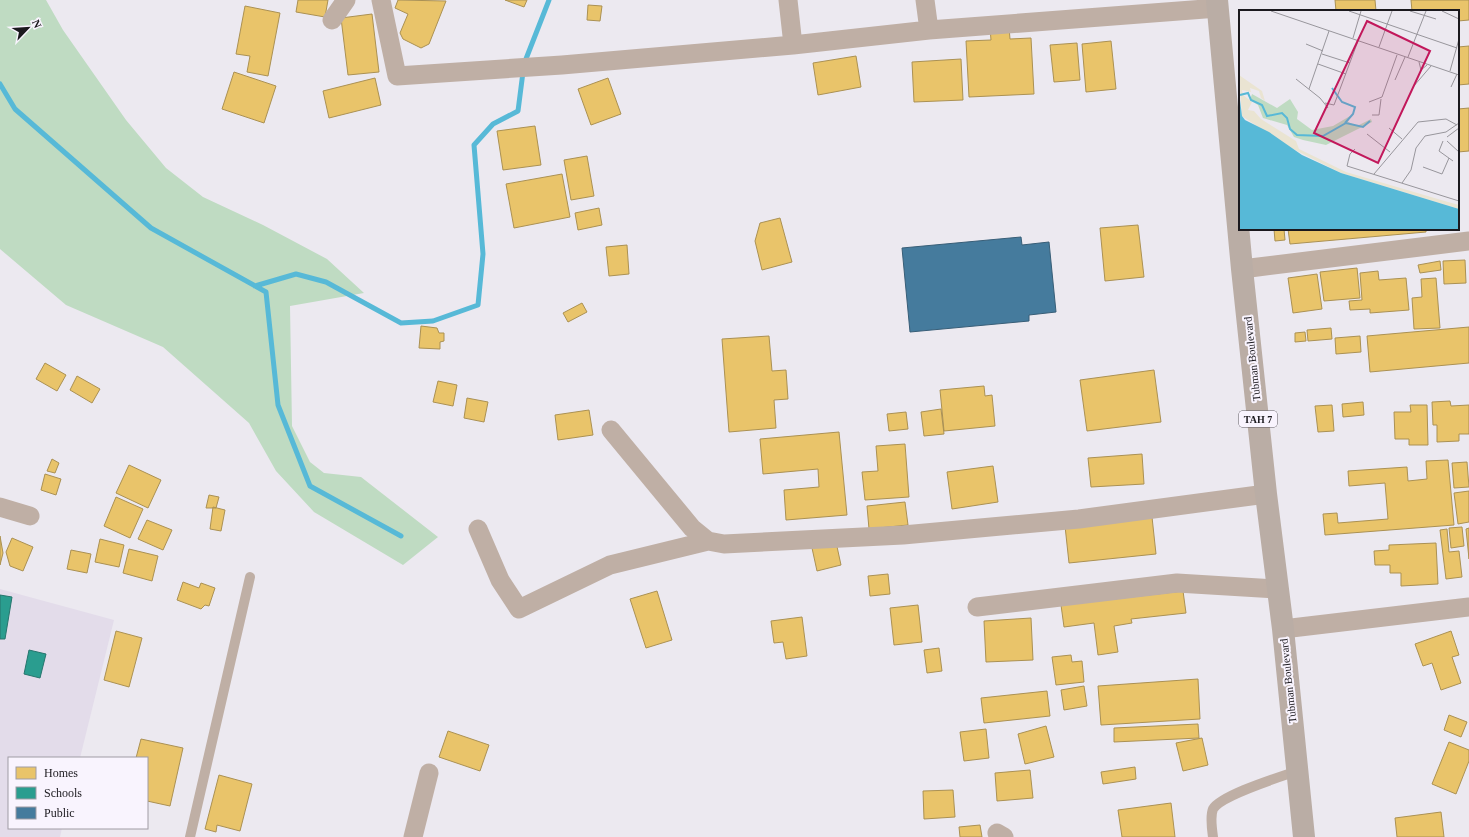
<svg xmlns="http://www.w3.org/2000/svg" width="1469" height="837" font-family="Georgia,serif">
<rect width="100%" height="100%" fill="#ece9f0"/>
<path fill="#e3dcea" d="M 0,589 L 114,620 L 80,758 L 9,758 L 9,828 L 62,828 L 60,837 L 0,837 Z"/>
<path fill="#bfdbc2" d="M 0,0 L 46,0 L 63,30 L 126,120 L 166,168 L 203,197 L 263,225 L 327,259 L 364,293 L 290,306 L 292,426 L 310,462 L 324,473 L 361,477 L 438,537 L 403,565 L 314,512 L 276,471 L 249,423 L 163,347 L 66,305 L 0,249 Z"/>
<path fill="#e9c46a" stroke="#ab9153" d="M 298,0 L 328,0 L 325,17 L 296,12 Z
M 398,0 L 446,1 L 429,44 L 421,48 L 403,39 L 400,33 L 408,14 L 395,8 Z
M 505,0 L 527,0 L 524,7 Z
M 1335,0 L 1375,0 L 1376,11 L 1336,11 Z
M 1411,0 L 1469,0 L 1469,20 L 1458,21 L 1458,11 L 1412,11 Z
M 588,5 L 602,6 L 600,21 L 587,20 Z
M 245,6 L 280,13 L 268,76 L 247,72 L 250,56 L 236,54 Z
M 372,14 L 379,72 L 348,75 L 341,18 Z
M 1009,27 L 1010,39 L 1031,38 L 1034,94 L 969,97 L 966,41 L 991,40 L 990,28 Z
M 1111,41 L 1116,89 L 1086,92 L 1082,44 Z
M 1077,43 L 1080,80 L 1054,82 L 1050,45 Z
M 1469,46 L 1469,84 L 1458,85 L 1458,47 Z
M 856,56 L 861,87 L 818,95 L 813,63 Z
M 961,59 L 963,100 L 914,102 L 912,62 Z
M 234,72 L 276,86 L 264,123 L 222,109 Z
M 375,78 L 381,105 L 329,118 L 323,91 Z
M 608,78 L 621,114 L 591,125 L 578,89 Z
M 1469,108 L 1469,151 L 1458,152 L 1458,109 Z
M 535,126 L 541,165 L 503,170 L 497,131 Z
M 587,156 L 594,196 L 571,200 L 564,160 Z
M 562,174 L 570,217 L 514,228 L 506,184 Z
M 599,208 L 602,225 L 578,230 L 575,213 Z
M 780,218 L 792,262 L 762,270 L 755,241 L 760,223 Z
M 1138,225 L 1144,277 L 1105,281 L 1100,228 Z
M 1274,229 L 1284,229 L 1285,240 L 1275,241 Z
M 1288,229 L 1426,229 L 1426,232 L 1290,244 Z
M 627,245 L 629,274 L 609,276 L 606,247 Z
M 1465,260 L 1466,283 L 1444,284 L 1443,261 Z
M 1440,261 L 1441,270 L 1420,273 L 1418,265 Z
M 1357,268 L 1360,298 L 1324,301 L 1320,272 Z
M 1378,271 L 1379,280 L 1406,278 L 1409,310 L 1370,313 L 1370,309 L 1350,310 L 1349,301 L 1362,300 L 1360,273 Z
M 1317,274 L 1322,309 L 1293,313 L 1288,278 Z
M 1436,278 L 1440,328 L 1414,329 L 1412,298 L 1422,297 L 1421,279 Z
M 582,303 L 587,312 L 568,322 L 563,313 Z
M 421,326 L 437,328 L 439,333 L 444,333 L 444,341 L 440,342 L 440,349 L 419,348 Z
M 1469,327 L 1469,363 L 1370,372 L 1367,336 Z
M 1331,328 L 1332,339 L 1308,341 L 1307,330 Z
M 1305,332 L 1306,341 L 1295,342 L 1295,333 Z
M 769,336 L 772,371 L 786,370 L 788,399 L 774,400 L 776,428 L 729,432 L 722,339 Z
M 1360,336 L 1361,352 L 1336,354 L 1335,338 Z
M 45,363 L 66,375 L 57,391 L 36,379 Z
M 1154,370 L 1161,422 L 1087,431 L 1080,380 Z
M 77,376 L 100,389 L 92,403 L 70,390 Z
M 438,381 L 457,385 L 453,406 L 433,402 Z
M 984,386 L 985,396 L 992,395 L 995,426 L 944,431 L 940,390 Z
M 467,398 L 488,402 L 484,422 L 464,418 Z
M 1450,401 L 1451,406 L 1469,405 L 1469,434 L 1459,434 L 1459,441 L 1437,442 L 1437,425 L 1433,425 L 1432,402 Z
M 1363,402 L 1364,415 L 1343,417 L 1342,404 Z
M 1332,405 L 1334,431 L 1318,432 L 1315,406 Z
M 1410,405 L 1427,405 L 1428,445 L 1409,445 L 1409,439 L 1395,439 L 1394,412 L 1411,412 Z
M 941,409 L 944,434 L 924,436 L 921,412 Z
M 589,410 L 593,435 L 558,440 L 555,415 Z
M 906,412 L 908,429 L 889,431 L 887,414 Z
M 839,432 L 847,515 L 786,520 L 784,490 L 819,487 L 818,469 L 763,474 L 760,439 Z
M 905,444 L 909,497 L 865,500 L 862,472 L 878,471 L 876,446 Z
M 1142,454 L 1144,484 L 1091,487 L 1088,458 Z
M 52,459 L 59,463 L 55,473 L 47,471 Z
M 1448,460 L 1454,525 L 1325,535 L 1323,514 L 1337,513 L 1338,523 L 1388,519 L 1385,483 L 1349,486 L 1348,471 L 1407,467 L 1408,481 L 1427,479 L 1426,461 Z
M 1467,462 L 1469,487 L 1454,488 L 1452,463 Z
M 129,465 L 161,480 L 148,508 L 116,493 Z
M 993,466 L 998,502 L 952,509 L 947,472 Z
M 45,474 L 61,479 L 56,495 L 41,490 Z
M 1469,491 L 1469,522 L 1458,524 L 1454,493 Z
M 209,495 L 219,497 L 216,508 L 206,508 Z
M 116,497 L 143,509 L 130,538 L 104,526 Z
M 905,502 L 908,525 L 869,529 L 867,506 Z
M 213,507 L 225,510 L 221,531 L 210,529 Z
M 1152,517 L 1156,554 L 1069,563 L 1065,526 Z
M 147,520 L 172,530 L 163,550 L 138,539 Z
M 1462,527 L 1464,546 L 1451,548 L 1449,528 Z
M 1469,528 L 1469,559 L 1466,529 Z
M 1447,529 L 1449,552 L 1459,551 L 1462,577 L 1446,579 L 1440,530 Z
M 0,536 L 3,553 L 0,565 Z
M 12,538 L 33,547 L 23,571 L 10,566 L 6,552 Z
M 100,539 L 124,545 L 119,567 L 95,562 Z
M 836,542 L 841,565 L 817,571 L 812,548 Z
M 1436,543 L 1438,584 L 1401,586 L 1401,573 L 1390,573 L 1390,565 L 1375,565 L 1374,551 L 1389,550 L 1389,545 Z
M 129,549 L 158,556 L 152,581 L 123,573 Z
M 71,550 L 91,554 L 87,573 L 67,569 Z
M 888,574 L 890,594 L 870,596 L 868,576 Z
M 183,582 L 199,588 L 201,583 L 215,588 L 209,606 L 205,605 L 201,609 L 177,600 Z
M 657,591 L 672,640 L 646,648 L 630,599 Z
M 1183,591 L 1186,613 L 1131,619 L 1132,623 L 1114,626 L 1118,652 L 1098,655 L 1094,623 L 1064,627 L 1061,605 Z
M 918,605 L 922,642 L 894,645 L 890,608 Z
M 802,617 L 807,656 L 786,659 L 783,642 L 774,643 L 771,621 Z
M 1031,618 L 1033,660 L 986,662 L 984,621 Z
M 116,631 L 142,638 L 129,687 L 104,680 Z
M 1451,631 L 1459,655 L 1452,657 L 1461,683 L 1441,690 L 1432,663 L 1423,666 L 1415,644 Z
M 939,648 L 942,671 L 927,673 L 924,650 Z
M 1071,655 L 1072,662 L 1082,661 L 1084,682 L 1056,685 L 1052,657 Z
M 1198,679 L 1200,719 L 1101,725 L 1098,686 Z
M 1084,686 L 1087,706 L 1064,710 L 1061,690 Z
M 1047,691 L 1050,716 L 984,723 L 981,698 Z
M 1449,715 L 1467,722 L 1461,737 L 1444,730 Z
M 1198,724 L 1199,738 L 1114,742 L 1114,728 Z
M 1046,726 L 1054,757 L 1025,764 L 1018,734 Z
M 986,729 L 989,758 L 964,761 L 960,732 Z
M 448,731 L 489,745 L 480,771 L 439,757 Z
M 1202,738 L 1208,765 L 1183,771 L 1176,743 Z
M 141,739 L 183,748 L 170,806 L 147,801 L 147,758 L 136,758 Z
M 1449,742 L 1469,750 L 1469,761 L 1456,794 L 1432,784 Z
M 1135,767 L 1136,779 L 1103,784 L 1101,772 Z
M 1030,770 L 1033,798 L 997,801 L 995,773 Z
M 219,775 L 252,784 L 240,831 L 217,825 L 216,832 L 205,829 Z
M 953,790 L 955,817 L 924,819 L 923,791 Z
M 1171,803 L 1175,837 L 1122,837 L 1118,810 Z
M 1441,812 L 1444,837 L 1397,837 L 1395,818 Z
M 980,825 L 982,837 L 960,837 L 959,827 Z"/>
<path fill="#2a9d8f" stroke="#26756d" d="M 0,595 L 12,597 L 5,639 L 0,639 Z
M 29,650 L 46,654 L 40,678 L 24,674 Z"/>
<path fill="#457b9d" stroke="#385e77" d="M 1021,237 L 1022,245 L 1049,242 L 1056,312 L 1029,315 L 1029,321 L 910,332 L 902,248 Z"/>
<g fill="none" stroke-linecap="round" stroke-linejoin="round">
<path stroke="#57b9d7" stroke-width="5" d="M 524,64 L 549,0
M 0,84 L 15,109 L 151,228 L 266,292 L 278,405 L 310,486 L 401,536
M 255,286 L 296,274 L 326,282 L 401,323 L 433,321 L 478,305 L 483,254 L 474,145 L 493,124 L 518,111 L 523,72"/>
<path stroke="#bfafa5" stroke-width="10" d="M 190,837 L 250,577
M 1213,837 C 1212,830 1210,816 1213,809 C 1221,795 1280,777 1297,771"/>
<path stroke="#bfafa5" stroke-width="19" d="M 381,0 L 397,76 L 562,65 L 793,45 L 929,30 L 1218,8
M 788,0 L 793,45
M 925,0 L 929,30
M 332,20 L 346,0
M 1242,269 L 1469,241
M 611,430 L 692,528 L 708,541 L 724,544 L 903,535 L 1079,519 L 1266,494
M 0,507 L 30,516
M 478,529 L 500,580 L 519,609 L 610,565 L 708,541
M 977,607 L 1177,583 L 1278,589
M 1283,629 L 1469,607
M 997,833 L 1004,837
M 413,837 L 429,773"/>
<path stroke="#baada5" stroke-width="22" d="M 1217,0 L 1242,269 L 1266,494 L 1283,629 L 1304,837"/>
</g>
<g text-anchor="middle" stroke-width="4" stroke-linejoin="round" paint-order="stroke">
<rect fill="#f9f4fe" stroke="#5e5b61" stroke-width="1" x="1239" y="411" width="38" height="16" rx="3"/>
<g font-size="10" font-weight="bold" fill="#1b191e">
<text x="1258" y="423">TAH 7</text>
</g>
<g font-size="11" fill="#1b191e" stroke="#f9f4fe">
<text transform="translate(1252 359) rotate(-96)" y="4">Tubman Boulevard</text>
<text transform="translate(1288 681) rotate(-96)" y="4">Tubman Boulevard</text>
</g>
</g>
<g transform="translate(1239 10)">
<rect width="220" height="220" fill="#ece9f0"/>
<path d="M 13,84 L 38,98 L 51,89 L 59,102 L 58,109 L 73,120 L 94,116 L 111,106 L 109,112 L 118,116 L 132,109 L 133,112 L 87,135 L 64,130 L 55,127 L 48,115 L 24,108 L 19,95 L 11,90 Z" fill="#bfdbc2"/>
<path d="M 0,65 L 23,81 L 26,91 L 22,88 L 20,81 L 11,78 L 12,82 L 3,80 L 4,85 L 13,92 L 9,100 L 15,101 L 22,109 L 57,131 L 60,139 L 107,162 L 209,192 L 220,195 L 220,199 L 102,163 L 46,135 L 3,106 Z" fill="#eae4d2"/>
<path d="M 0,82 L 3,106 L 6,110 L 30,122 L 63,145 L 102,163 L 220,199 L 220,219 L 0,219 Z" fill="#57b9d7"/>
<path fill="none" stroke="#57b9d7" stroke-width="2" d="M 93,78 L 103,92 L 116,97 L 114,104 L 106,113M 1,85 L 9,83 L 12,90 L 23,95 L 28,106 L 43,103 L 48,108 L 51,119 L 58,125 L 84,126 L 107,113 L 124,117 L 131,111"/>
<path fill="none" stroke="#98969c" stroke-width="1" d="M 32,1 L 220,65M 110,1 L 218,38M 171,1 L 197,9M 203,1 L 220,9M 114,28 L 122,1M 67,34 L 84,41M 140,37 L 153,1M 83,44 L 111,53M 169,47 L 187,1M 180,52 L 182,60 L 188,55M 79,54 L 107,64M 211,61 L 220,29M 57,69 L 81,88 L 89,98M 156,70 L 166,47M 174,77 L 192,56M 212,77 L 218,64M 70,79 L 90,21M 130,92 L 143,87 L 158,45M 86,93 L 95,95 L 119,31M 133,105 L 140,105 L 142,89M 150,118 L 163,129M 128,124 L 151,142M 208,127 L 220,118M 204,131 L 200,141 L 214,151M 208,131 L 220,142M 116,139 L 111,144 L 108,156 L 220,191M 184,157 L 203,164 L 210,148M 135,164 L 179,112 L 207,109 L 218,115M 163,173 L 172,160 L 177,138 L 186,126 L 207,122 L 220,113"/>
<path fill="#c2185b" fill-opacity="0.15" stroke="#c2185b" stroke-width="2" d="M 128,11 L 191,41 L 139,153 L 75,123 Z"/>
<rect width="220" height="220" fill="none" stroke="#1b191e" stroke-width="2"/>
</g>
<rect x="8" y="757" width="140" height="72" fill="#f9f4fe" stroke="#a09ca4"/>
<rect x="16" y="767" width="20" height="12" fill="#e9c46a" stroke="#a09ca4"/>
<text x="44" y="777" font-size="12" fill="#1b191e">Homes</text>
<rect x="16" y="787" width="20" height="12" fill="#2a9d8f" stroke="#a09ca4"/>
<text x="44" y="797" font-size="12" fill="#1b191e">Schools</text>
<rect x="16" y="807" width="20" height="12" fill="#457b9d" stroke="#a09ca4"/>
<text x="44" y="817" font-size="12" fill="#1b191e">Public</text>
<g transform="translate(28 28) rotate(65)" stroke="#f9f4fe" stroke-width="3" paint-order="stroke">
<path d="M0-3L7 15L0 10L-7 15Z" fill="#1b191e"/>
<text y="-6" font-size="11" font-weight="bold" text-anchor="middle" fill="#1b191e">N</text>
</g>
</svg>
